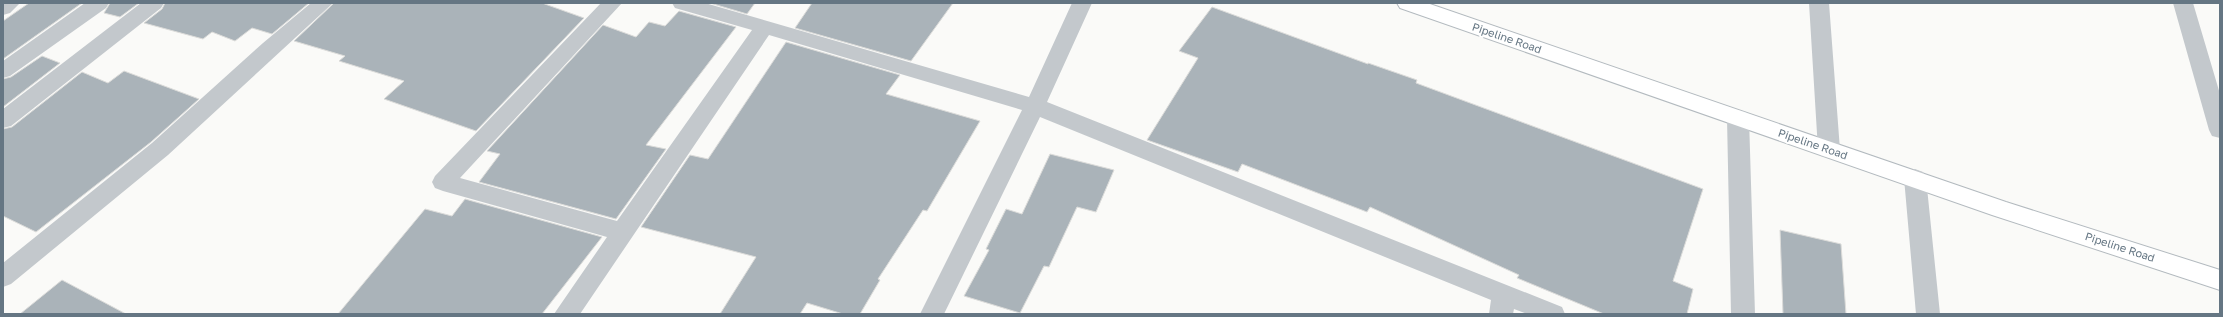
<svg xmlns="http://www.w3.org/2000/svg" width="2223" height="317" font-family="'Golos Text',sans-serif">
<rect width="100%" height="100%" fill="#fafaf8"/>
<path fill="#aab3b9" stroke="#dcdcda" d="M 29,3 L 82,3 L 3,59 L 3,21 Z
M 110,3 L 139,3 L 120,17 L 104,13 Z
M 165,3 L 309,3 L 272,34 L 252,28 L 235,41 L 212,32 L 203,39 L 144,23 L 162,9 Z
M 334,3 L 542,3 L 584,18 L 476,131 L 384,99 L 404,81 L 339,61 L 345,56 L 294,41 Z
M 710,3 L 755,3 L 747,14 Z
M 812,3 L 953,3 L 911,61 L 795,28 Z
M 1212,7 L 1368,64 L 1368,63 L 1417,80 L 1416,83 L 1703,189 L 1673,281 L 1693,289 L 1687,314 L 1604,314 L 1517,278 L 1519,275 L 1370,207 L 1367,212 L 1242,164 L 1238,172 L 1147,140 L 1198,58 L 1179,51 Z
M 679,11 L 736,27 L 646,145 L 666,149 L 616,219 L 479,182 L 500,154 L 487,151 L 603,25 L 636,37 L 649,22 L 665,26 Z
M 786,42 L 900,75 L 886,94 L 980,121 L 927,211 L 923,210 L 878,279 L 880,280 L 860,314 L 843,314 L 807,303 L 800,314 L 720,314 L 756,257 L 641,227 L 690,155 L 708,159 Z
M 42,56 L 60,63 L 3,107 L 3,79 L 11,77 Z
M 124,71 L 199,99 L 151,142 L 36,232 L 3,216 L 3,129 L 12,127 L 82,72 L 108,83 Z
M 1050,154 L 1114,170 L 1096,212 L 1077,207 L 1049,267 L 1044,266 L 1020,313 L 964,296 L 989,250 L 986,249 L 1006,209 L 1022,214 Z
M 465,199 L 602,237 L 542,314 L 338,314 L 425,209 L 452,216 Z
M 1780,230 L 1841,244 L 1846,314 L 1783,314 Z
M 62,280 L 126,314 L 20,314 Z"/>
<g fill="none" stroke-linecap="round" stroke-linejoin="round">
<defs>
<path id="secondary" d="M 1397,3 L 1427,3 L 2006,202 L 2220,270 L 2220,290 L 1992,215 L 1400,8 Z"/>
</defs>
<use href="#secondary" stroke="#b3babf" stroke-width="2"/>
<path fill="#c3c8cc" fill-rule="evenodd" d="M 3,3 L 20,3 L 10,13 L 3,15 Z
M 85,3 L 109,3 L 106,8 L 10,76 L 3,78 L 3,61 Z
M 141,3 L 164,3 L 161,8 L 11,126 L 3,128 L 3,109 Z
M 311,3 L 333,3 L 168,155 L 11,284 L 3,287 L 3,263 L 152,143 L 263,43 Z
M 601,3 L 622,3 L 460,178 L 617,221 L 752,30 L 675,8 L 672,3 L 705,3 L 1029,97 L 1072,3 L 1092,3 L 1047,102 L 1562,307 L 1565,314 L 1527,314 L 1514,309 L 1513,314 L 1489,314 L 1491,300 L 1040,117 L 944,314 L 920,314 L 1022,110 L 769,35 L 580,314 L 554,314 L 607,237 L 443,191 L 435,188 L 432,182 L 435,176 Z
M 1809,3 L 1829,3 L 1840,150 L 1837,156 L 1829,158 L 1821,156 L 1818,150 Z
M 2173,3 L 2193,3 L 2220,94 L 2220,138 L 2212,136 L 2209,130 Z
M 1738,110 L 1746,112 L 1749,118 L 1755,314 L 1731,314 L 1727,118 L 1730,112 Z
M 1915,169 L 1923,172 L 1926,178 L 1940,314 L 1916,314 L 1904,178 L 1907,172 Z"/>
<use href="#secondary" fill="#fff" fill-rule="evenodd"/>
</g>
<g text-anchor="middle" stroke-width="4" stroke-linejoin="round" paint-order="stroke">
<g font-size="11" fill="#657683" stroke="#fff">
<text transform="translate(1507 38) rotate(19)" y="4">Pipeline Road</text>
<text transform="translate(1813 144) rotate(19)" y="4">Pipeline Road</text>
<text transform="translate(2120 247) rotate(18)" y="4">Pipeline Road</text>
</g>
</g>
<rect width="2223" height="317" fill="none" stroke="#657683" stroke-width="8"/>
</svg>
